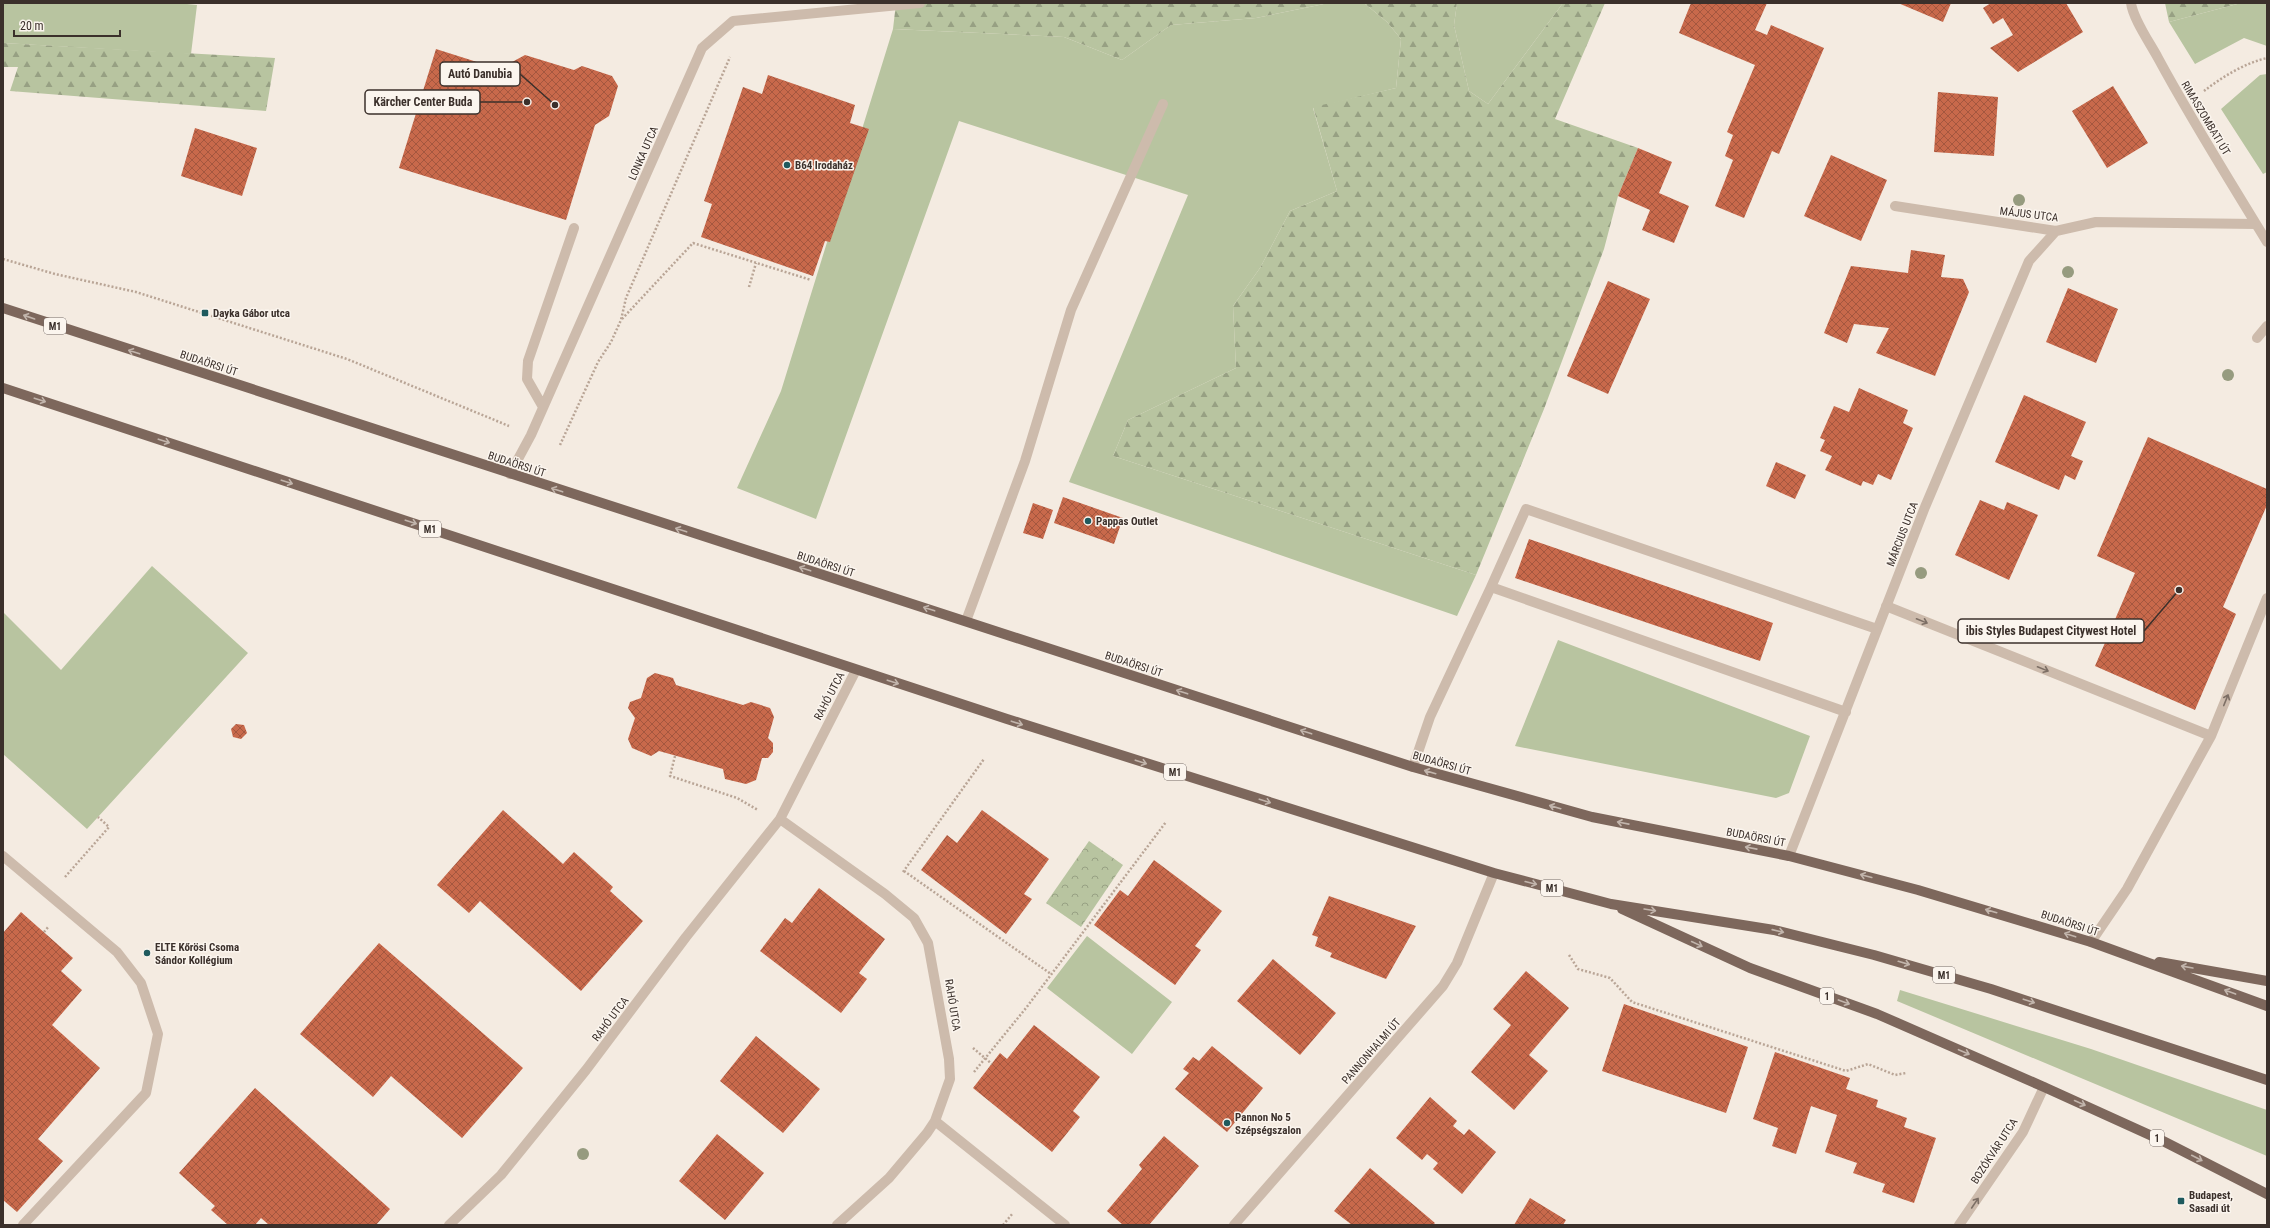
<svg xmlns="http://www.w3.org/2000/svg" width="2270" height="1228" font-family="'Roboto Condensed',sans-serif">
<defs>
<pattern id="forest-firs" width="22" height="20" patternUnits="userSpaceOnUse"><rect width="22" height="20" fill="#b8c4a0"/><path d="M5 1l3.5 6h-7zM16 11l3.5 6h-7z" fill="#97a083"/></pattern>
<pattern id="park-crowns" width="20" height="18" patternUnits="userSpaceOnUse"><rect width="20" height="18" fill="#b8c4a0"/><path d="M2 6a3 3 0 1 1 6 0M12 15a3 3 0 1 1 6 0" fill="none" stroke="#97a083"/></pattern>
<pattern id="building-cross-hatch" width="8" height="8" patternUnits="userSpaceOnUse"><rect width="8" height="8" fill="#c8694b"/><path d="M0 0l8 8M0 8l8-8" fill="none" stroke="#a4573f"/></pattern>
</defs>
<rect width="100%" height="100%" fill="#f4ebe1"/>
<path fill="#b8c4a0" d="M 3,3 L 177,3 L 197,5 L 191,54 L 3,43 Z
M 1329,3 L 1364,3 L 1387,22 L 1401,39 L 1396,88 L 1313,108 L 1337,191 L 1290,211 L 1260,268 L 1233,306 L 1236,368 L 1128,420 L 1113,456 L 1476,575 L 1457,616 L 1069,482 L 1188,195 L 959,121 L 816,519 L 737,488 L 781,391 L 893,29 L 1064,37 L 1122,60 L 1171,25 L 1256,18 Z
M 1457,3 L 1563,3 L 1488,104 L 1469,91 L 1454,25 Z
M 2241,3 L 2267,3 L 2267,46 L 2244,38 L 2195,64 L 2169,22 Z
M 2267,74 L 2267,172 L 2263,174 L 2221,109 L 2260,75 Z
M 152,566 L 248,653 L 87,829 L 3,754 L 3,612 L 61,670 Z
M 1558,640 L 1810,736 L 1789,793 L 1776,798 L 1515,746 Z
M 1087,936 L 1172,1002 L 1132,1054 L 1047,988 Z
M 1900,990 L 2091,1049 L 2267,1110 L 2267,1156 L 1897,1001 Z"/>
<path fill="url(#forest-firs)" d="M 896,3 L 1329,3 L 1256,18 L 1171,25 L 1122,60 L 1064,37 L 893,29 Z
M 1364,3 L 1457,3 L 1454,25 L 1469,91 L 1488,104 L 1563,3 L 1605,3 L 1555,119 L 1638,148 L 1618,196 L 1604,249 L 1544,409 L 1476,575 L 1113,456 L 1128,420 L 1236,368 L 1233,306 L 1260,268 L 1290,211 L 1337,191 L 1313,107 L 1396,88 L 1401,39 L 1387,22 Z
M 2165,3 L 2241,3 L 2169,22 Z
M 3,43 L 275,58 L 266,111 L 10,91 L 18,67 L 3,67 Z"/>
<path fill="url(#park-crowns)" d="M 1089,841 L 1123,865 L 1081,927 L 1046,903 Z"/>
<path fill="url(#building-cross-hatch)" d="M 1691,3 L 1767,3 L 1755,30 L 1767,35 L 1771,25 L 1824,48 L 1779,154 L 1772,151 L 1744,218 L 1715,206 L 1733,160 L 1725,156 L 1733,135 L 1727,132 L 1755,65 L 1679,33 Z
M 1898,3 L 1951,3 L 1943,22 Z
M 1991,3 L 2066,3 L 2083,32 L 2018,72 L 1990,48 L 2013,35 L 2003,18 L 1993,24 L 1983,8 Z
M 436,49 L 499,69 L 525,55 L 574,70 L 582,66 L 612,76 L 618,86 L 609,116 L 595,125 L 566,220 L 399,168 Z
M 768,75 L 855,105 L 850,123 L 869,129 L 830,242 L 825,241 L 813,276 L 701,237 L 712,204 L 704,201 L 743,87 L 762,94 Z
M 2113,86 L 2148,143 L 2107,168 L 2072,111 Z
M 1938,92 L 1998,97 L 1994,156 L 1934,152 Z
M 195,128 L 257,148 L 242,196 L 181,176 Z
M 1638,148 L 1672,162 L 1659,193 L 1689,206 L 1674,243 L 1642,230 L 1650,210 L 1618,196 Z
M 1831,155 L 1887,180 L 1861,241 L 1804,216 Z
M 1911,250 L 1945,255 L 1941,277 L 1963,279 L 1969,292 L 1935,376 L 1876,353 L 1889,328 L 1854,324 L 1847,343 L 1824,333 L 1851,266 L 1908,273 Z
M 1608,281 L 1650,299 L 1608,394 L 1567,376 Z
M 2068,288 L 2118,309 L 2096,363 L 2046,342 Z
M 1859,388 L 1908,410 L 1903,423 L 1913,428 L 1891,480 L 1878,474 L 1873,485 L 1863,481 L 1861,486 L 1825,470 L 1832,456 L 1820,451 L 1825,440 L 1820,438 L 1834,406 L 1849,412 Z
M 2024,395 L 2086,422 L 2071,456 L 2083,461 L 2075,480 L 2065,475 L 2059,490 L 1995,462 Z
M 2148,437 L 2267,489 L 2267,505 L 2223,607 L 2236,614 L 2195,710 L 2095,666 L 2135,573 L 2097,556 Z
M 1776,462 L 1806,475 L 1795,499 L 1766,486 Z
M 1063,497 L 1123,518 L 1114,544 L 1054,523 Z
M 1980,500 L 2004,510 L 2007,502 L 2038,515 L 2009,580 L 1955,555 Z
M 1033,503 L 1053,510 L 1043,539 L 1023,533 Z
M 1529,539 L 1773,623 L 1760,661 L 1515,578 Z
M 655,673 L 673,678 L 676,685 L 743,705 L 751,702 L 770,708 L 774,717 L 768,738 L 773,743 L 773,752 L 768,758 L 762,758 L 756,780 L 746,784 L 725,779 L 723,769 L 659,751 L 651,756 L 632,748 L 628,739 L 635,718 L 628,708 L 630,702 L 641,698 L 647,678 Z
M 236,724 L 244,725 L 247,733 L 241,739 L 233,737 L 231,729 Z
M 503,810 L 563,864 L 574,852 L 613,887 L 610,891 L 643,921 L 581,991 L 480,901 L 469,913 L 437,885 Z
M 982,810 L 1049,859 L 1024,894 L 1032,899 L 1006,934 L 921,870 L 947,835 L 957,843 Z
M 1154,860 L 1222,911 L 1195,946 L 1201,950 L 1175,985 L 1094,925 L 1120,890 L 1128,896 Z
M 819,888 L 885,939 L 859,973 L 867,979 L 841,1013 L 760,951 L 785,918 L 792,923 Z
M 1329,896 L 1416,926 L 1386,979 L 1330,957 L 1332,953 L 1315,946 L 1318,937 L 1312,935 Z
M 21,912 L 73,958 L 61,971 L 82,990 L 52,1025 L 100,1068 L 38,1139 L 63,1161 L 17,1212 L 3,1200 L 3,933 Z
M 379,943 L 523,1068 L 462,1138 L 391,1076 L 373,1097 L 300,1034 Z
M 1273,959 L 1336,1013 L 1300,1055 L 1237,1001 Z
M 1526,971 L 1569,1008 L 1529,1055 L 1548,1071 L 1514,1110 L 1471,1072 L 1511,1025 L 1493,1009 Z
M 1624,1004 L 1748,1047 L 1726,1113 L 1602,1071 Z
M 1034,1025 L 1100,1077 L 1073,1111 L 1080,1117 L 1052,1152 L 973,1088 L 1000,1053 L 1007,1059 Z
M 756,1036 L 820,1089 L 783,1133 L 720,1081 Z
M 1212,1046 L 1263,1088 L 1227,1132 L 1175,1089 L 1189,1073 L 1183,1069 L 1193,1057 L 1199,1061 Z
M 1775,1052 L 1850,1078 L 1846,1089 L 1878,1100 L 1876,1107 L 1907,1118 L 1904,1127 L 1936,1138 L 1914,1203 L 1882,1192 L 1885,1184 L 1853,1173 L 1857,1163 L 1825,1152 L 1837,1115 L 1811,1106 L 1796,1154 L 1772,1146 L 1778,1128 L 1753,1119 Z
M 255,1088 L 390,1209 L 376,1225 L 269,1225 L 261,1218 L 255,1225 L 228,1225 L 211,1210 L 215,1206 L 179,1173 Z
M 1430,1097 L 1457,1121 L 1453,1126 L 1464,1135 L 1469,1129 L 1496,1152 L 1462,1194 L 1433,1169 L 1438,1163 L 1427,1154 L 1422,1160 L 1396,1138 Z
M 717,1134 L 764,1173 L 725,1220 L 679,1181 Z
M 1164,1136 L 1199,1166 L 1149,1225 L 1123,1225 L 1107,1211 L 1142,1169 L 1139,1165 Z
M 1370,1168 L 1435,1223 L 1433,1225 L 1352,1225 L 1334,1211 Z
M 1530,1198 L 1566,1220 L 1563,1225 L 1514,1225 Z"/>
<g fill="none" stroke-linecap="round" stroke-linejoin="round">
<path stroke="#b9a596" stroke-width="2.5" stroke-dasharray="2 2" stroke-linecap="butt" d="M 2204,91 C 2222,77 2245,63 2267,58
M 3,259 L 55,274 L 136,292 L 347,359 L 509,426
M 749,287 L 756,263
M 622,319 L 693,243 L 811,280
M 560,445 L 598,362 L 611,342 L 621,320 L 626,298 L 730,57
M 675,756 L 670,776 L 737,798 L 758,810
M 904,871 L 1051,974
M 903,872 L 984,759
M 65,877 L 109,827 L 98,817
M 44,932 L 49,926
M 1569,955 L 1578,969 L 1610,978 L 1632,1002 L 1846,1071 L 1868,1064 L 1895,1075 L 1906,1073
M 973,1048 L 992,1064
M 974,1072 L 1026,1008 L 1166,822
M 1003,1225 L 1013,1213"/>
<path stroke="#cdbbac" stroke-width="10" d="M 2131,3 C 2133,19 2150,43 2158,58 C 2192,121 2230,181 2267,242
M 1895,206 L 2056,231 L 2096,222 L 2256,224
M 2257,338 L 2267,326
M 543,407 L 527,379 L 528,361 L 574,228
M 510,474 L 531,435 L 702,48 L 733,21 L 920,3
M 1491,587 L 1526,509 L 1877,629
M 1886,606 L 2211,736
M 966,621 L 1025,461 L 1071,310 L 1163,104
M 1413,767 L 1430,717 L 1491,587 L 1846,712
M 780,819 L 885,894 L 914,918 L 928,943 L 949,1059 L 950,1079 L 935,1121 L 927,1133 L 889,1178 L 837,1225
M 3,856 L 117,952 L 141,983 L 158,1034 L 146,1093 L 23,1225
M 1789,856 L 1925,507 L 2029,261 L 2056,231
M 2091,942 L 2127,889 L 2211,736 L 2267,598
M 935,1121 L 1065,1225
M 449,1225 L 501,1175 L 586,1070 L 686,937 L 780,819 L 856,670
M 1234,1225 L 1443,986 L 1457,963 L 1494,873
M 1959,1225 L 2023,1132 L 2044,1087"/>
<path stroke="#7d675c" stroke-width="10" d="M 3,308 L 1413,767 L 1592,817 L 1789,856 L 1918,890 L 2091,942 L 2267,1006
M 3,388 L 1007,719 L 1494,873 L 1611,904 L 1774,930 L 1874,955 L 1991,989 L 2267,1080
M 1622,909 L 1750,968 L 1877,1014 L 2044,1087 L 2163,1141 L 2267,1194
M 2159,962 L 2267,981"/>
</g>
<g fill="#969b7f">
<circle cx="2019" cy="200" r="6"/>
<circle cx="2068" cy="272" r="6"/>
<circle cx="2228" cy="375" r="6"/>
<circle cx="1921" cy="573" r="6"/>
<circle cx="583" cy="1154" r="6"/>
</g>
<defs><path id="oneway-shaft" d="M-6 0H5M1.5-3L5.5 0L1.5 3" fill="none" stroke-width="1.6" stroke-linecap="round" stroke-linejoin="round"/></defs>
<g stroke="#c2b5ac">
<use href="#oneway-shaft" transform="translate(29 317) rotate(-161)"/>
<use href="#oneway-shaft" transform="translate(134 352) rotate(-162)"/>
<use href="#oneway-shaft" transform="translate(40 400) rotate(18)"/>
<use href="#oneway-shaft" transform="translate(164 441) rotate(18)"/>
<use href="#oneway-shaft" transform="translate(287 482) rotate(18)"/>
<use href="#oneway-shaft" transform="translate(557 490) rotate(-162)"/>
<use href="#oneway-shaft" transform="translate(411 522) rotate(18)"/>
<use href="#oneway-shaft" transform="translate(681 530) rotate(-162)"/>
<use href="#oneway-shaft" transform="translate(805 569) rotate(-162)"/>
<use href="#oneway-shaft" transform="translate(929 609) rotate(-162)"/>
<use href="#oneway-shaft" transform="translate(893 682) rotate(18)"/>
<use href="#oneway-shaft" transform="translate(1182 692) rotate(-162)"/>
<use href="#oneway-shaft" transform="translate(1017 723) rotate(18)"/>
<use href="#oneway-shaft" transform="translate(1306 732) rotate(-162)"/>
<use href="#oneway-shaft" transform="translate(1141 762) rotate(18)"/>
<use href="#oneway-shaft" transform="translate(1430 772) rotate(-164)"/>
<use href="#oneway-shaft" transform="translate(1265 801) rotate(18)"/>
<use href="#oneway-shaft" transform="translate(1555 807) rotate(-164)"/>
<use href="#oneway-shaft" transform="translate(1623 823) rotate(-169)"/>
<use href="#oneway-shaft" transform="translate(1751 848) rotate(-169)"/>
<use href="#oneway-shaft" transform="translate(1866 876) rotate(-165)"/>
<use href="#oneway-shaft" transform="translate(1531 883) rotate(14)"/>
<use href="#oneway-shaft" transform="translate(1650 910) rotate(9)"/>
<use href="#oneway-shaft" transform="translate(1991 911) rotate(-164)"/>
<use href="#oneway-shaft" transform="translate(1778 931) rotate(13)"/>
<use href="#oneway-shaft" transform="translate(2070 935) rotate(-162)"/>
<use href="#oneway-shaft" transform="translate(1697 944) rotate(25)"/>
<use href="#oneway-shaft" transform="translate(1904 963) rotate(16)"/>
<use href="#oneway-shaft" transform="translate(2187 967) rotate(-170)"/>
<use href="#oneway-shaft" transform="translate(2230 992) rotate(-160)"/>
<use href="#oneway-shaft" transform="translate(2029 1001) rotate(18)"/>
<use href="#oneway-shaft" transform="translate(1844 1002) rotate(20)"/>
<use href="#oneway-shaft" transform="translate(1964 1052) rotate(23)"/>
<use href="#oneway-shaft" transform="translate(2080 1103) rotate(24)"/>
<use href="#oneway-shaft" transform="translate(2197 1158) rotate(27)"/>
</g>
<g stroke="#7d6f65">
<use href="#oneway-shaft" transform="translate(1922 621) rotate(22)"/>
<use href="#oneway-shaft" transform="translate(2043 669) rotate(22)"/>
<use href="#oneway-shaft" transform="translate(2226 700) rotate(-68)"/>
<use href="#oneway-shaft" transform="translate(1975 1203) rotate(-56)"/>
</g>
<g fill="#1f5a5e" stroke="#fbf5ee" stroke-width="1.5">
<circle cx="787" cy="165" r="4"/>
<rect x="201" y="309" width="8" height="8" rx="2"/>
<circle cx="1088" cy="521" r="4"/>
<circle cx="147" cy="953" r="4"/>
<circle cx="1227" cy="1123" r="4"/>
<rect x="2177" y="1197" width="8" height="8" rx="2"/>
</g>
<g text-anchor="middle" stroke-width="3" stroke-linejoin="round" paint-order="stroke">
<g fill="#fbf5ee" stroke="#756b66" stroke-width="1">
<rect x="44" y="318" width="22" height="16" rx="3"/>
<rect x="419" y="521" width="22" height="16" rx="3"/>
<rect x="1164" y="764" width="22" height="16" rx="3"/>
<rect x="1541" y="880" width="22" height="16" rx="3"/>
<rect x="1933" y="967" width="22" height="16" rx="3"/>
<rect x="1820" y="988" width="14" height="16" rx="3"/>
<rect x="2150" y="1130" width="14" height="16" rx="3"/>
</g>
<g font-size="10" font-weight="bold" fill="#3b302b">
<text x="55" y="330">M1</text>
<text x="430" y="533">M1</text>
<text x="1175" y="776">M1</text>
<text x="1552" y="892">M1</text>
<text x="1944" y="979">M1</text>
<text x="1827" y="1000">1</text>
<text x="2157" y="1142">1</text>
</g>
<g font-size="11" fill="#3b302b" stroke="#fbf5ee">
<text transform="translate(2206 118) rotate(59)" y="4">RIMASZOMBATI ÚT</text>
<text transform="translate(643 153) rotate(-66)" y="4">LONKA UTCA</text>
<text transform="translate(2029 214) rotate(7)" y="4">MÁJUS UTCA</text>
<text transform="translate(209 363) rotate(18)" y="4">BUDAÖRSI ÚT</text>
<text transform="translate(517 464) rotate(18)" y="4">BUDAÖRSI ÚT</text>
<text transform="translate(1902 534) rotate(-69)" y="4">MÁRCIUS UTCA</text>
<text transform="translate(826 564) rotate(18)" y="4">BUDAÖRSI ÚT</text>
<text transform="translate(1134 664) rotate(18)" y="4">BUDAÖRSI ÚT</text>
<text transform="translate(829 696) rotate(-62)" y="4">RAHÓ UTCA</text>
<text transform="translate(1442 763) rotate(16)" y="4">BUDAÖRSI ÚT</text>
<text transform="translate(1756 837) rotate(11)" y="4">BUDAÖRSI ÚT</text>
<text transform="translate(2070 923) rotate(18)" y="4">BUDAÖRSI ÚT</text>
<text transform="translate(953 1005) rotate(81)" y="4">RAHÓ UTCA</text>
<text transform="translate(610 1019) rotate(-53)" y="4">RAHÓ UTCA</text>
<text transform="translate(1371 1051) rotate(-49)" y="4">PANNONHALMI ÚT</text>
<text transform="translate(1994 1151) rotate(-57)" y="4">BOZÓKVÁR UTCA</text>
</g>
<g font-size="11" font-weight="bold" fill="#3b302b" stroke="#fbf5ee" text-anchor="start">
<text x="795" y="169">B64 Irodaház</text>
<text x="213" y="317">Dayka Gábor utca</text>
<text x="1096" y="525">Pappas Outlet</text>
<text x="155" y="951">ELTE Kőrösi Csoma<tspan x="155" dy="13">Sándor Kollégium</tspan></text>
<text x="1235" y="1121">Pannon No 5<tspan x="1235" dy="13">Szépségszalon</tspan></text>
<text x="2189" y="1199">Budapest,<tspan x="2189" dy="13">Sasadi út</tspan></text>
</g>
</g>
<path fill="none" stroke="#3b302b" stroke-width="1.5" d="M555 105L520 74M527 102L480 102M2179 590L2144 631"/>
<g fill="#3b302b" stroke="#fbf5ee" stroke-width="1.5">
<circle cx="555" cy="105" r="4"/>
<circle cx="527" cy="102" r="4"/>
<circle cx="2179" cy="590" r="4"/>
</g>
<g fill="#fbf5ee" stroke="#3b302b" stroke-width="1.5">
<rect x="440" y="62" width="80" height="24" rx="4"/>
<rect x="365" y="90" width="115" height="24" rx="4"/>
<rect x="1958" y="619" width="186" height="24" rx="4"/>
</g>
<g font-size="12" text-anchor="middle" font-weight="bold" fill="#3b302b">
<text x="480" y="78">Autó Danubia</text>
<text x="423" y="106">Kärcher Center Buda</text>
<text x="2051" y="635">ibis Styles Budapest Citywest Hotel</text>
</g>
<rect width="2270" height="1228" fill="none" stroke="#3b302b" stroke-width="8"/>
<path d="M14 30v6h106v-6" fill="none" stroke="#3b302b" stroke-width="2"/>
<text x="20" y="30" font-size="12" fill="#3b302b" stroke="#fbf5ee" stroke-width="3" paint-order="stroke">20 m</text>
</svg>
